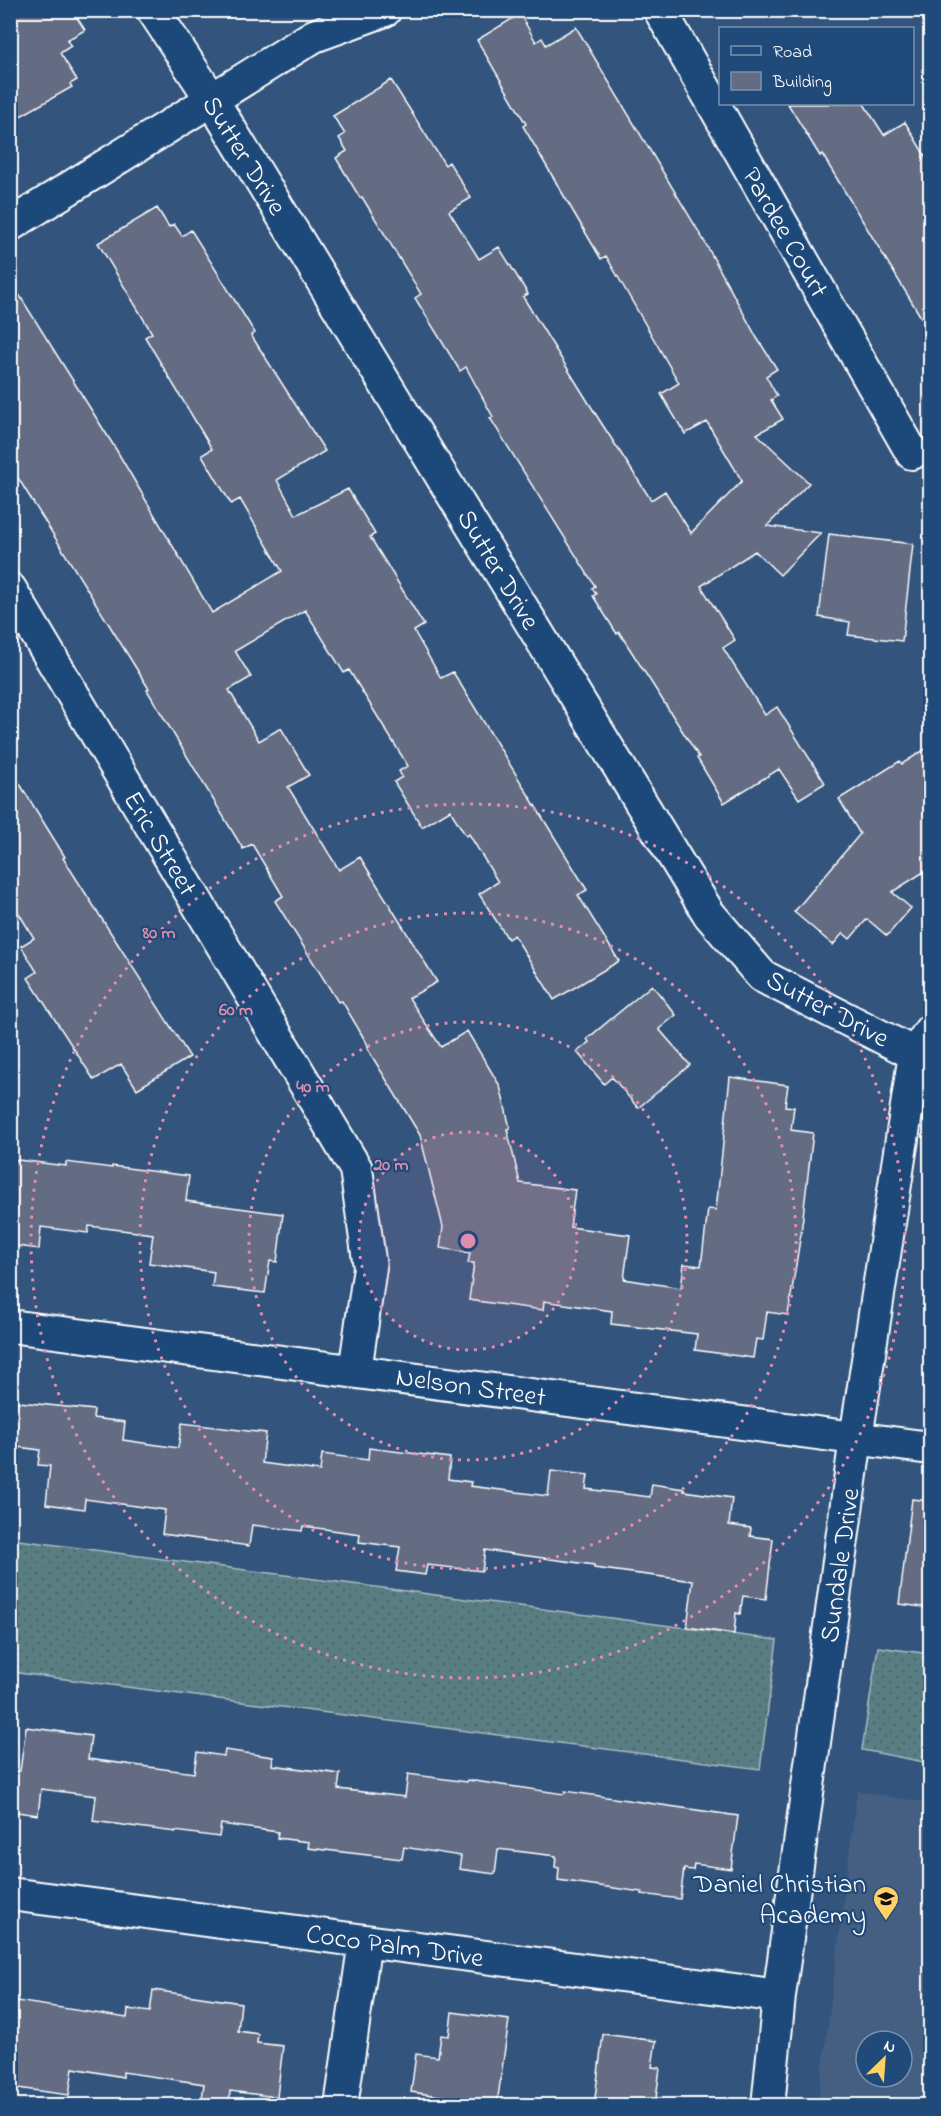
<svg xmlns="http://www.w3.org/2000/svg" width="941" height="2116" font-family="'Indie Flower',sans-serif">
<defs>
<pattern id="grass-dots" width="8" height="8" patternUnits="userSpaceOnUse" patternTransform="scale(1.5)"><rect width="8" height="8" fill="#587e83"/><path d="M2 2h.1M6 6h.1" fill="none" stroke="#526568" stroke-width="1.8" stroke-linecap="round"/></pattern>
</defs>
<rect width="100%" height="100%" fill="#33547d"/>
<filter id="ink" filterUnits="userSpaceOnUse"><feTurbulence type="fractalNoise" baseFrequency=".0167" numOctaves="2"/><feDisplacementMap in="SourceGraphic" scale="12" xChannelSelector="R" yChannelSelector="G"/><feConvolveMatrix kernelMatrix="1 2 1 2 8 2 1 2 1" color-interpolation-filters="sRGB"/></filter>
<g filter="url(#ink)">
<path fill="#455e82" fill-rule="evenodd" d="M 857,1791 L 930,1803 L 930,2105 L 818,2105 ZM 866,2041 L 902,2041 L 902,2077 L 866,2077 Z"/>
<path fill="url(#grass-dots)" stroke="#acbec1" stroke-width="1.5" d="M 11,1539 L 777,1640 L 760,1769 L 11,1672 Z
M 878,1647 L 930,1654 L 930,1763 L 862,1750 Z"/>
<path fill="#636c83" stroke="#fff" stroke-width="1.5" d="M 10,10 L 72,10 L 85,30 L 67,40 L 71,46 L 60,53 L 77,80 L 70,84 L 72,87 L 10,122 Z
M 520,14 L 536,42 L 542,38 L 546,45 L 576,27 L 702,237 L 757,338 L 777,369 L 766,376 L 777,396 L 771,400 L 783,419 L 757,434 L 809,483 L 767,526 L 821,533 L 780,575 L 755,551 L 701,586 L 735,640 L 723,648 L 765,715 L 777,707 L 825,783 L 799,799 L 779,769 L 724,803 L 697,758 L 699,757 L 619,632 L 617,634 L 593,596 L 596,594 L 592,588 L 595,586 L 490,418 L 493,417 L 466,367 L 460,371 L 415,298 L 421,294 L 362,197 L 360,198 L 336,158 L 347,151 L 339,138 L 345,134 L 333,116 L 391,80 L 445,165 L 449,162 L 471,198 L 449,211 L 479,259 L 499,247 L 528,294 L 523,297 L 600,421 L 651,500 L 665,491 L 691,533 L 742,481 L 707,422 L 685,434 L 661,394 L 679,383 L 606,256 L 601,259 L 574,213 L 523,126 L 526,124 L 477,40 Z
M 788,104 L 864,104 L 884,135 L 905,122 L 930,164 L 930,332 L 822,154 L 820,156 Z
M 157,208 L 169,227 L 174,224 L 182,236 L 191,230 L 255,333 L 251,335 L 325,451 L 277,480 L 296,515 L 348,489 L 375,534 L 370,537 L 424,625 L 414,631 L 441,678 L 453,672 L 587,890 L 578,895 L 619,961 L 554,1000 L 514,935 L 508,939 L 479,894 L 498,882 L 469,834 L 466,836 L 450,810 L 422,827 L 394,782 L 402,777 L 399,771 L 408,766 L 349,670 L 344,673 L 305,610 L 235,651 L 251,677 L 229,690 L 259,741 L 281,728 L 309,775 L 288,787 L 339,870 L 360,857 L 437,982 L 409,998 L 441,1047 L 467,1031 L 500,1086 L 510,1128 L 507,1129 L 520,1183 L 575,1190 L 570,1227 L 630,1235 L 624,1279 L 681,1288 L 684,1264 L 701,1266 L 708,1209 L 716,1210 L 730,1077 L 788,1085 L 785,1106 L 794,1107 L 791,1130 L 813,1133 L 801,1233 L 788,1315 L 767,1312 L 763,1340 L 756,1339 L 753,1358 L 695,1350 L 697,1334 L 611,1324 L 612,1311 L 544,1301 L 543,1310 L 469,1300 L 474,1263 L 468,1263 L 470,1253 L 440,1248 L 443,1227 L 420,1135 L 367,1048 L 369,1047 L 342,1001 L 338,1002 L 275,901 L 283,896 L 252,844 L 243,849 L 147,690 L 149,689 L 10,465 L 10,280 L 117,451 L 212,613 L 282,571 L 240,499 L 231,504 L 202,455 L 212,449 L 145,337 L 152,333 L 98,243 Z
M 829,534 L 913,544 L 902,641 L 848,635 L 850,622 L 819,617 Z
M 930,746 L 930,868 L 892,892 L 911,908 L 887,936 L 867,919 L 850,939 L 843,933 L 833,945 L 794,912 L 860,834 L 839,799 L 900,761 L 902,764 Z
M 10,768 L 65,857 L 63,858 L 190,1057 L 137,1089 L 121,1064 L 94,1080 L 28,978 L 37,972 L 21,946 L 34,938 L 10,899 Z
M 652,985 L 676,1015 L 659,1029 L 690,1065 L 638,1108 L 612,1077 L 604,1084 L 577,1052 L 589,1042 L 587,1039 Z
M 10,1159 L 66,1166 L 66,1162 L 112,1168 L 112,1166 L 189,1176 L 186,1201 L 283,1214 L 277,1262 L 270,1261 L 265,1293 L 212,1287 L 214,1272 L 149,1263 L 153,1234 L 89,1226 L 88,1233 L 41,1227 L 39,1249 L 10,1245 Z
M 10,1401 L 94,1410 L 93,1418 L 125,1422 L 123,1440 L 178,1448 L 182,1423 L 266,1433 L 262,1463 L 320,1471 L 322,1454 L 368,1460 L 369,1448 L 450,1458 L 448,1479 L 471,1482 L 470,1486 L 548,1496 L 551,1471 L 588,1475 L 586,1489 L 650,1497 L 652,1484 L 684,1489 L 684,1491 L 732,1498 L 729,1525 L 751,1528 L 750,1536 L 773,1539 L 766,1599 L 743,1596 L 740,1614 L 736,1613 L 734,1634 L 687,1627 L 693,1581 L 594,1568 L 594,1565 L 485,1550 L 482,1571 L 427,1565 L 425,1575 L 396,1571 L 400,1547 L 359,1542 L 360,1534 L 303,1526 L 302,1531 L 252,1525 L 249,1546 L 162,1534 L 165,1510 L 85,1499 L 84,1509 L 46,1504 L 50,1466 L 38,1465 L 40,1450 L 10,1446 Z
M 912,1499 L 930,1501 L 930,1608 L 899,1604 Z
M 26,1727 L 91,1736 L 88,1759 L 194,1773 L 197,1752 L 224,1756 L 225,1750 L 273,1757 L 272,1765 L 340,1774 L 338,1789 L 405,1797 L 408,1774 L 467,1782 L 468,1780 L 564,1794 L 565,1791 L 738,1816 L 731,1869 L 694,1864 L 693,1870 L 684,1869 L 680,1899 L 641,1894 L 642,1892 L 558,1880 L 559,1868 L 555,1867 L 556,1856 L 498,1849 L 495,1874 L 459,1869 L 461,1856 L 404,1847 L 402,1859 L 308,1848 L 309,1842 L 277,1838 L 278,1832 L 221,1824 L 219,1837 L 175,1831 L 175,1832 L 93,1821 L 96,1796 L 41,1789 L 38,1815 L 10,1811 L 10,1770 L 20,1771 Z
M 153,1990 L 241,2003 L 238,2031 L 258,2034 L 257,2043 L 283,2046 L 277,2097 L 230,2091 L 229,2106 L 201,2106 L 204,2084 L 123,2072 L 123,2077 L 73,2068 L 69,2095 L 10,2087 L 10,2000 L 127,2018 L 128,2009 L 150,2012 Z
M 452,2012 L 509,2020 L 497,2104 L 411,2092 L 416,2054 L 438,2057 L 441,2035 L 449,2036 Z
M 603,2034 L 656,2041 L 652,2067 L 660,2068 L 655,2106 L 594,2106 Z"/>
<g fill="none" stroke-linecap="round" stroke-linejoin="round">
<defs>
<path id="street" d="M 153,10 L 212,100 L 709,914 L 762,976 L 915,1054
M 660,10 L 912,453
M 10,225 L 314,36 L 385,10
M 10,589 L 356,1169 L 370,1267 L 355,1371
M 10,1326 L 930,1448
M 10,1894 L 779,1996
M 341,2106 L 365,1941
M 768,2106 L 779,1996 L 856,1438 L 915,1054 L 930,1031"/>
</defs>
<use href="#street" stroke="#fff" stroke-width="36"/>
<use href="#street" stroke="#1f4a7a" stroke-width="32"/>
</g>
</g>
<circle cx="468" cy="1241" r="109" fill="#e08cad" fill-opacity=".12"/>
<g fill="none" stroke="#e08cad" stroke-width="3" stroke-dasharray="3 6">
<circle cx="468" cy="1241" r="109"/>
<circle cx="468" cy="1241" r="219"/>
<circle cx="468" cy="1241" r="328"/>
<circle cx="468" cy="1241" r="437"/>
</g>
<defs>
<symbol id="school-pin" viewBox="-11 -11 22 30"><path d="M0 17L-7.5 6A9.5 9.5 0 1 1 7.5 6Z" fill="#ffd166" stroke="#1f4a7a"/><path d="M0-5L7-2L0 1L-7-2ZM-4 1L0 2.5L4 1V4Q0 6-4 4Z" fill="#111"/></symbol>
</defs>
<g fill-rule="evenodd">
<use href="#school-pin" x="871" y="1884" width="30" height="40"/>
</g>
<g text-anchor="middle" stroke-width="4.5" stroke-linejoin="round" paint-order="stroke">
<g font-size="27" fill="#fff" stroke="#1f4a7a">
<text transform="translate(245 155) rotate(58)" y="9">Sutter Drive</text>
<text transform="translate(786 232) rotate(60)" y="9">Pardee Court</text>
<text transform="translate(499 569) rotate(59)" y="9">Sutter Drive</text>
<text transform="translate(161 843) rotate(59)" y="9">Eric Street</text>
<text transform="translate(828 1008) rotate(28)" y="9">Sutter Drive</text>
<text transform="translate(471 1386) rotate(8)" y="9">Nelson Street</text>
<text transform="translate(839 1565) rotate(-82)" y="9">Sundale Drive</text>
<text transform="translate(395 1945) rotate(8)" y="9">Coco Palm Drive</text>
</g>
<g font-size="27" fill="#fff" stroke="#1f4a7a" text-anchor="end">
<text x="866" y="1892">Daniel Christian<tspan x="866" dy="31">Academy</tspan></text>
</g>
</g>
<circle cx="468" cy="1241" r="9" fill="#e08cad" stroke="#1f4a7a" stroke-width="3"/>
<g font-size="18" text-anchor="middle" font-weight="bold" fill="#e08cad" stroke="#1f4a7a" stroke-width="4.5" stroke-linejoin="round" paint-order="stroke">
<text x="159" y="938">80 m</text>
<text x="236" y="1015">60 m</text>
<text x="313" y="1092">40 m</text>
<text x="391" y="1170">20 m</text>
</g>
<rect width="941" height="2116" fill="none" stroke="#1f4a7a" stroke-width="36"/>
<rect x="18" y="18" width="905" height="2080" fill="none" stroke="#fff" stroke-width="2" filter="url(#ink)"/>
<rect x="719" y="27" width="195" height="78" fill="#1f4a7a" stroke="#7992af" stroke-width="1.5"/>
<rect x="731" y="46" width="30" height="9" fill="#1f4a7a" stroke="#7992af" stroke-width="1.5"/>
<text x="773" y="57" font-size="18" fill="#ffffff">Road</text>
<rect x="731" y="72" width="30" height="18" fill="#636c83" stroke="#7992af" stroke-width="1.5"/>
<text x="773" y="87" font-size="18" fill="#ffffff">Building</text>
<g transform="translate(884 2059) rotate(25)"><circle r="28" fill="#1f4a7a" stroke="#7992af" stroke-width="1.5"/>
<path d="M0-4.5L10 22L0 15L-10 22Z" fill="#ffd166"/>
<text y="-9" font-size="16" font-weight="bold" text-anchor="middle" fill="#ffffff">N</text>
</g>
</svg>
